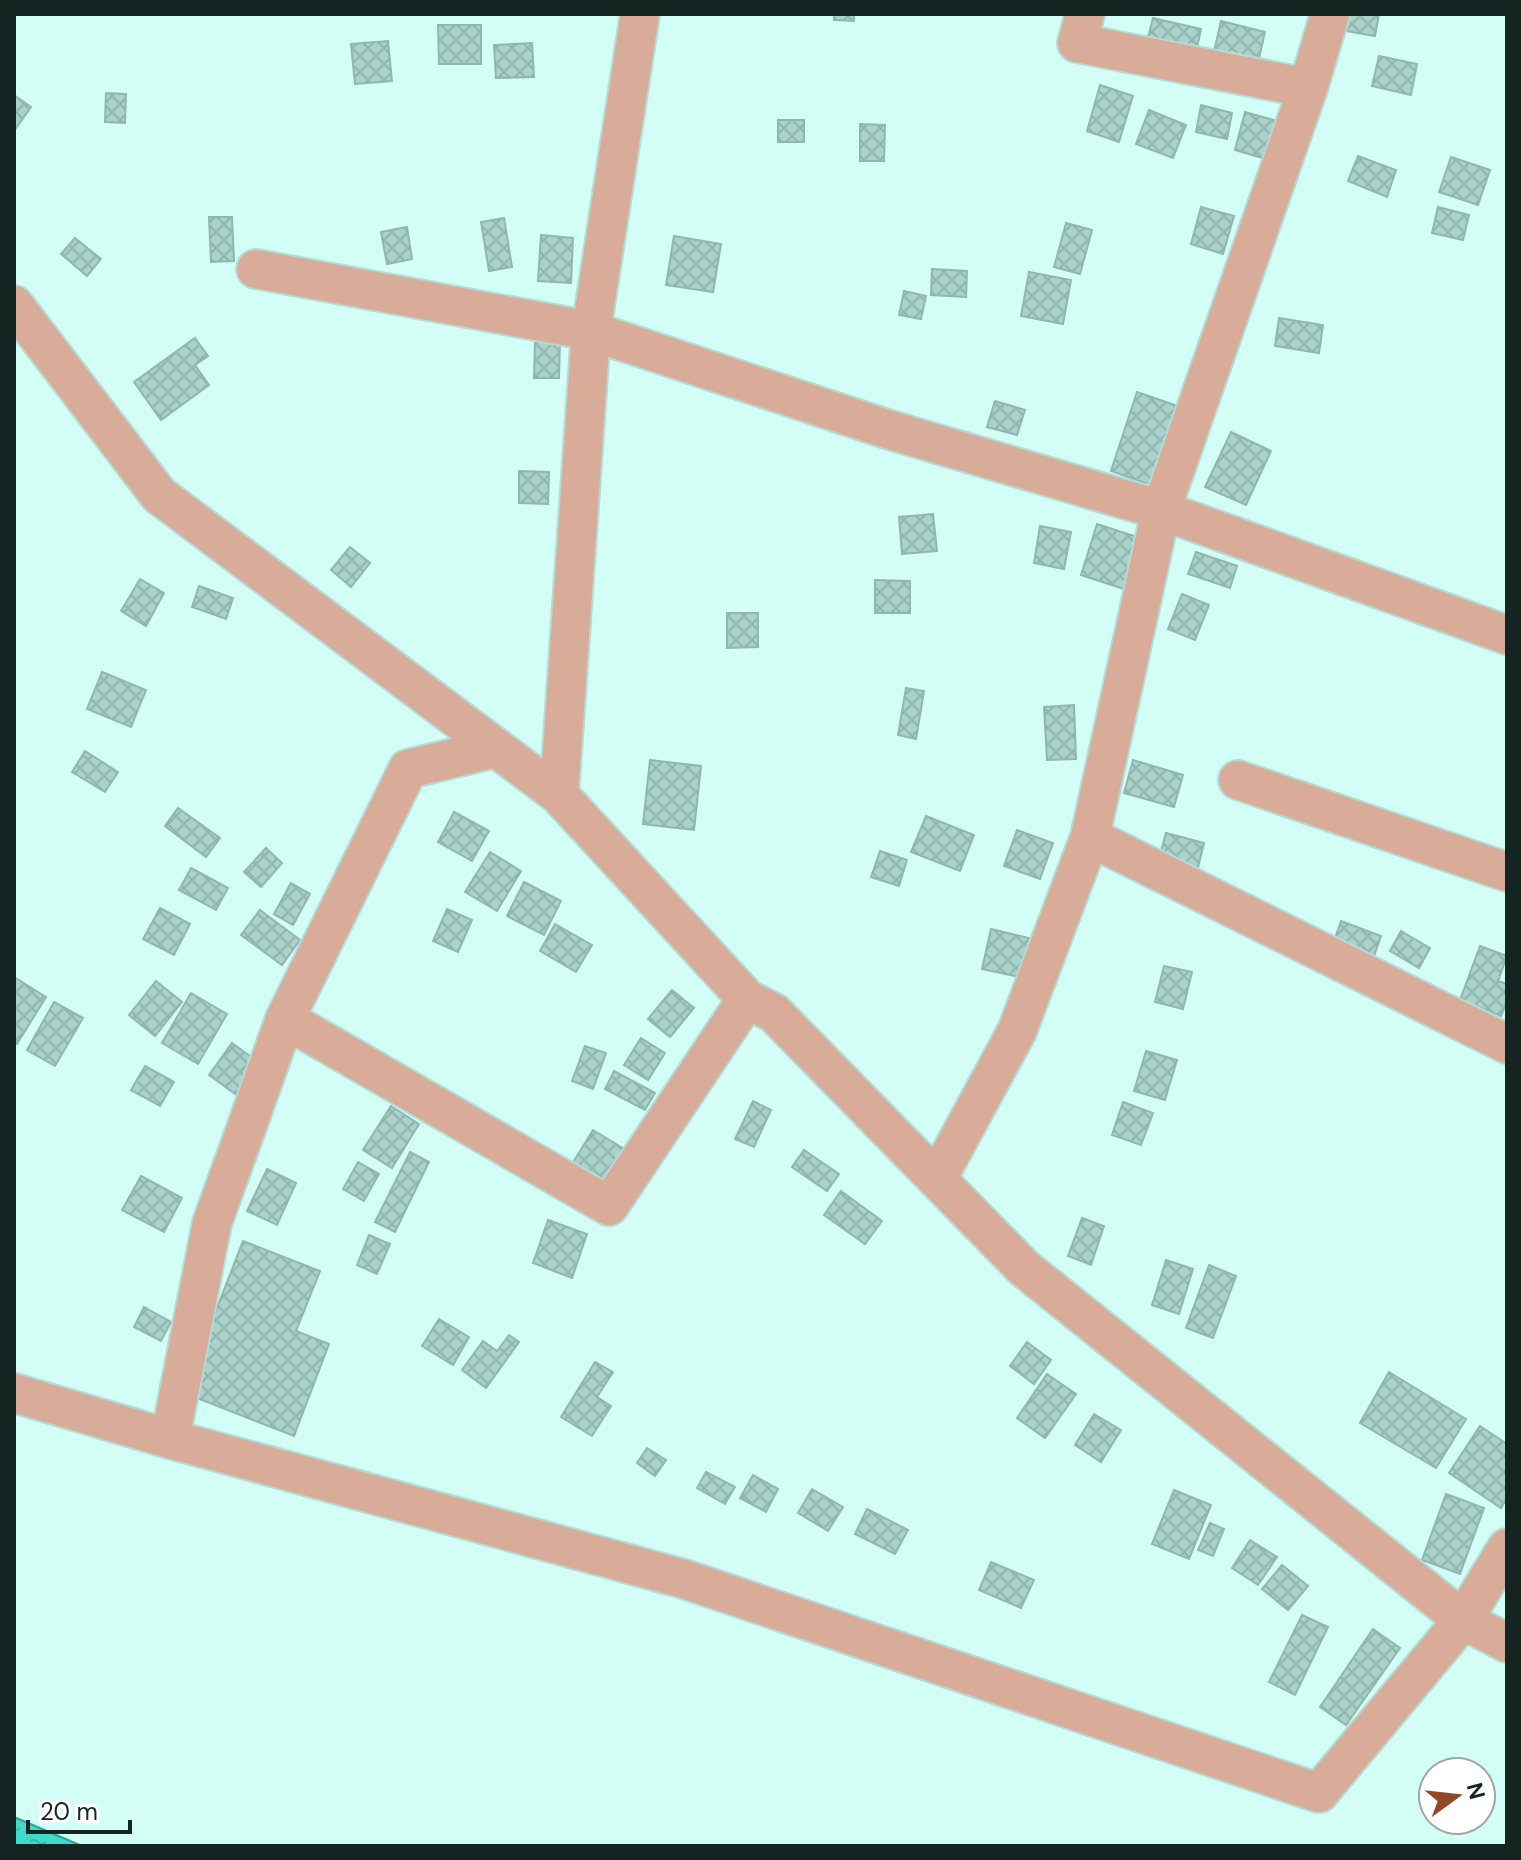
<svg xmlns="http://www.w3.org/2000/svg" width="1521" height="1860" font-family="'DM Sans',sans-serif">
<defs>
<pattern id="water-ripples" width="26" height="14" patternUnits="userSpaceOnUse" patternTransform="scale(2)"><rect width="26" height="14" fill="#3edbc9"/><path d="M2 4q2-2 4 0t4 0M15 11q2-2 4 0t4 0" fill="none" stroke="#36bcac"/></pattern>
<pattern id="building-cross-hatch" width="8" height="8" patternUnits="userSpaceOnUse" patternTransform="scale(2)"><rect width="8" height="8" fill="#a9d2cb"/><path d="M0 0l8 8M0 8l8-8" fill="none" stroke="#91b4ae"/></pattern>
</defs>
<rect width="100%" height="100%" fill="#d3fef6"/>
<path fill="url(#water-ripples)" stroke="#31a497" stroke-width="2" d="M 14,1817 L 82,1846 L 14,1846 Z"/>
<path fill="url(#building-cross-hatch)" stroke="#8eb7b0" stroke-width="2" d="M 834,14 L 854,14 L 854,21 L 834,20 Z
M 1343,14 L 1379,14 L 1375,36 L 1340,30 Z
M 1153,18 L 1201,29 L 1195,57 L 1146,45 Z
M 1221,21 L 1265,32 L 1257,67 L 1213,56 Z
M 438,25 L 481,25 L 481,64 L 439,64 Z
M 388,41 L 392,81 L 355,84 L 351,44 Z
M 532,43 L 534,77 L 496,78 L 494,45 Z
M 1379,56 L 1417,64 L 1411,95 L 1372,86 Z
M 1100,85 L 1133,96 L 1119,142 L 1087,131 Z
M 106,93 L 126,94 L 125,123 L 105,122 Z
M 14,95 L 31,107 L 14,131 Z
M 1201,105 L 1232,113 L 1227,139 L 1196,132 Z
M 1149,110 L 1186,125 L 1173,158 L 1136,144 Z
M 1245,112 L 1277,121 L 1266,159 L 1235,150 Z
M 778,120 L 804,120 L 804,142 L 778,142 Z
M 860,124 L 885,125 L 884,161 L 860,161 Z
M 1358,156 L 1396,170 L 1387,197 L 1348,181 Z
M 1451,157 L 1490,170 L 1478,205 L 1439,192 Z
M 1201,207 L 1234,216 L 1223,254 L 1191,244 Z
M 1438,207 L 1469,215 L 1463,240 L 1432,233 Z
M 209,217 L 232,217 L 234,261 L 211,262 Z
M 504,218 L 512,267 L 489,271 L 481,222 Z
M 1066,223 L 1092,230 L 1080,274 L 1054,267 Z
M 407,227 L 412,259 L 387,264 L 381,232 Z
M 541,235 L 573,238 L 571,283 L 538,281 Z
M 674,236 L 721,244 L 713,292 L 666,285 Z
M 75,238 L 101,259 L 87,276 L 61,254 Z
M 932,269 L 967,271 L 966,297 L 931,295 Z
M 1029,272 L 1071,280 L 1063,324 L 1021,316 Z
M 904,291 L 926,296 L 921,319 L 899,315 Z
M 1279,318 L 1323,325 L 1319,353 L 1275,346 Z
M 195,338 L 208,356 L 195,365 L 209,385 L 161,420 L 134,382 Z
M 535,342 L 560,342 L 559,378 L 534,378 Z
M 1137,392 L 1178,406 L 1151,485 L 1111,471 Z
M 995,401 L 1025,410 L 1017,435 L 987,427 Z
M 1231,432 L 1271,451 L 1246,505 L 1205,487 Z
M 519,471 L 549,472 L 548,504 L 519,503 Z
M 933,514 L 937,551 L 902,554 L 899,517 Z
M 1097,524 L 1140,538 L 1124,589 L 1081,575 Z
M 1040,526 L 1071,532 L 1064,569 L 1034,563 Z
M 350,547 L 370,563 L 351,587 L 331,570 Z
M 1196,552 L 1237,566 L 1230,588 L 1188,574 Z
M 140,579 L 164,593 L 146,626 L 121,611 Z
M 875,580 L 910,581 L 910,613 L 875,613 Z
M 199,586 L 233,598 L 226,619 L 192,607 Z
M 1182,594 L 1209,605 L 1195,640 L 1168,629 Z
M 727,613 L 758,613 L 758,647 L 727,648 Z
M 102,672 L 146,690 L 131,727 L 87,709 Z
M 906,688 L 924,691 L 916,739 L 898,735 Z
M 1074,705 L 1076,759 L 1047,760 L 1044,707 Z
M 85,751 L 118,772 L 105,792 L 72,772 Z
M 650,760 L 701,766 L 694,830 L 643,824 Z
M 1133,760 L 1183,775 L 1174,807 L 1124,793 Z
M 178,808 L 220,838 L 206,857 L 165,826 Z
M 454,812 L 489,831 L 472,861 L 438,842 Z
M 926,816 L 974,835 L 960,871 L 911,852 Z
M 1017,830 L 1053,843 L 1040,879 L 1004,866 Z
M 1166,833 L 1204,843 L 1195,880 L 1156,869 Z
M 266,848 L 282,863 L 261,887 L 244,872 Z
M 880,851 L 907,860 L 899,886 L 871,877 Z
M 490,852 L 521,871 L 497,911 L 465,892 Z
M 191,868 L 228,888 L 216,910 L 179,890 Z
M 524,882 L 561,901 L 544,935 L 507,916 Z
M 291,883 L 310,894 L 293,925 L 274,914 Z
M 160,908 L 190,924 L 174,955 L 143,939 Z
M 447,909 L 472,920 L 458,952 L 433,941 Z
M 260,910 L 300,940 L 282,965 L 241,935 Z
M 1341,921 L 1381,936 L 1373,959 L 1333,944 Z
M 555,924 L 592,945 L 576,972 L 540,951 Z
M 991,929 L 1033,939 L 1024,978 L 982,969 Z
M 1401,931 L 1430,948 L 1419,968 L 1390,951 Z
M 1480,946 L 1507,956 L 1498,981 L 1507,984 L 1507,1001 L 1501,1016 L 1460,1000 Z
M 1164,966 L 1192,972 L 1183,1009 L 1155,1002 Z
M 14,977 L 46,997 L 17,1044 L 14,1043 Z
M 156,981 L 182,1002 L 155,1036 L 129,1015 Z
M 672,990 L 694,1008 L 670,1037 L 648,1019 Z
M 191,993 L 227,1014 L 198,1064 L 162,1043 Z
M 54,1002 L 83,1018 L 55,1066 L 27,1050 Z
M 641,1038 L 665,1053 L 648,1080 L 624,1065 Z
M 232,1043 L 261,1064 L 238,1096 L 209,1075 Z
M 585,1046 L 606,1053 L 593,1089 L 572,1081 Z
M 1146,1051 L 1177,1060 L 1165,1100 L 1134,1091 Z
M 145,1066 L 174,1082 L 160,1106 L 131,1090 Z
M 614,1071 L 655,1093 L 645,1110 L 605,1089 Z
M 753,1101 L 771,1110 L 754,1147 L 735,1139 Z
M 1123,1102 L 1153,1113 L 1141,1145 L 1112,1135 Z
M 391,1106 L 419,1124 L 392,1168 L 363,1150 Z
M 593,1130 L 631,1153 L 609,1188 L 572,1164 Z
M 804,1150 L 839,1174 L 827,1191 L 792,1167 Z
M 410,1152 L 429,1162 L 395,1232 L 375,1222 Z
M 358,1162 L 379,1174 L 364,1201 L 343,1189 Z
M 267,1169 L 296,1183 L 277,1225 L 247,1211 Z
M 141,1176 L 182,1198 L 164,1232 L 122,1210 Z
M 841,1191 L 882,1221 L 865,1244 L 824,1215 Z
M 1082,1218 L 1104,1226 L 1091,1265 L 1068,1256 Z
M 548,1220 L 587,1234 L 572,1278 L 533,1263 Z
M 369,1235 L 390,1244 L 377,1274 L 357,1265 Z
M 243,1241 L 320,1271 L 296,1331 L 329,1344 L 294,1436 L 184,1393 Z
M 1166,1260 L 1193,1269 L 1179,1314 L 1152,1305 Z
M 1209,1265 L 1236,1276 L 1213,1338 L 1186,1328 Z
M 144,1307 L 171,1322 L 161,1341 L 134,1327 Z
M 439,1319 L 469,1337 L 453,1365 L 422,1346 Z
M 509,1335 L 519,1342 L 486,1388 L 462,1370 L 483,1341 L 497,1351 Z
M 1027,1342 L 1051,1360 L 1034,1384 L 1010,1366 Z
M 595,1362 L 613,1372 L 597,1397 L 611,1406 L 592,1436 L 561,1417 Z
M 1389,1372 L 1466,1419 L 1436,1468 L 1360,1423 Z
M 1047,1374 L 1076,1394 L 1045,1438 L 1017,1418 Z
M 1094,1414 L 1121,1430 L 1101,1462 L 1075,1445 Z
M 1480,1426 L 1507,1444 L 1507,1498 L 1501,1508 L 1449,1473 Z
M 647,1448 L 666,1460 L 655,1476 L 637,1463 Z
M 706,1472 L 735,1487 L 725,1504 L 697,1488 Z
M 753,1475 L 778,1489 L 766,1512 L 740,1498 Z
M 812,1489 L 843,1507 L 828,1531 L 798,1513 Z
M 1174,1490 L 1211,1505 L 1189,1559 L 1152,1544 Z
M 1446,1494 L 1484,1508 L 1460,1574 L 1422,1560 Z
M 867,1509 L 908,1530 L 895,1554 L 855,1534 Z
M 1210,1523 L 1224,1529 L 1213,1556 L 1198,1550 Z
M 1250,1540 L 1277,1557 L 1258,1585 L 1232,1568 Z
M 991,1562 L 1034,1580 L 1021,1608 L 979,1590 Z
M 1282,1565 L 1308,1586 L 1288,1610 L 1262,1589 Z
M 1302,1615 L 1328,1627 L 1295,1695 L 1269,1682 Z
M 1373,1629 L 1400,1648 L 1346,1725 L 1320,1707 Z"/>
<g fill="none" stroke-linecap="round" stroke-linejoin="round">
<defs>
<path id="minor" d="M 1085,14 L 1077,43 L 1308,88 L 1330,14
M 256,269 L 591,331 L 890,430 L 1161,510 L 1507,635
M 14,305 L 159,495 L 559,795 L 747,999 L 774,1013 L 1024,1268 L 1463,1620 L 1507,1643
M 1238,780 L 1507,872
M 559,795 L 591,331 L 640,14
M 1090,837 L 1507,1044
M 285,1019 L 609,1206 L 747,999
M 937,1179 L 1017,1031 L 1090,837 L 1161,510 L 1308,88
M 14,1393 L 170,1439 L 684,1579 L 1319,1793 L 1463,1620 L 1507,1548
M 170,1439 L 212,1223 L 247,1126 L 285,1019 L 408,769 L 496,748"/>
</defs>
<use href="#minor" stroke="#b4dbd4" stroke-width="42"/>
<use href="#minor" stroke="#d8ac98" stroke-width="38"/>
</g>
<rect width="1521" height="1860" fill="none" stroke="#132421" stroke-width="32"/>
<g transform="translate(1457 1796) rotate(75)"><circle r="38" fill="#ffffff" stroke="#a1a7a6" stroke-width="2"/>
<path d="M0-6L14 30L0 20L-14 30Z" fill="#904924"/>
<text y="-12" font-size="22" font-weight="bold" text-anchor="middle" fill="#132421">N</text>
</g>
<path d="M28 1820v12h102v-12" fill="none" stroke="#132421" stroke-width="4"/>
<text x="40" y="1820" font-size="24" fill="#132421" stroke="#ffffff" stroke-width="6" paint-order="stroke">20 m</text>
</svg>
